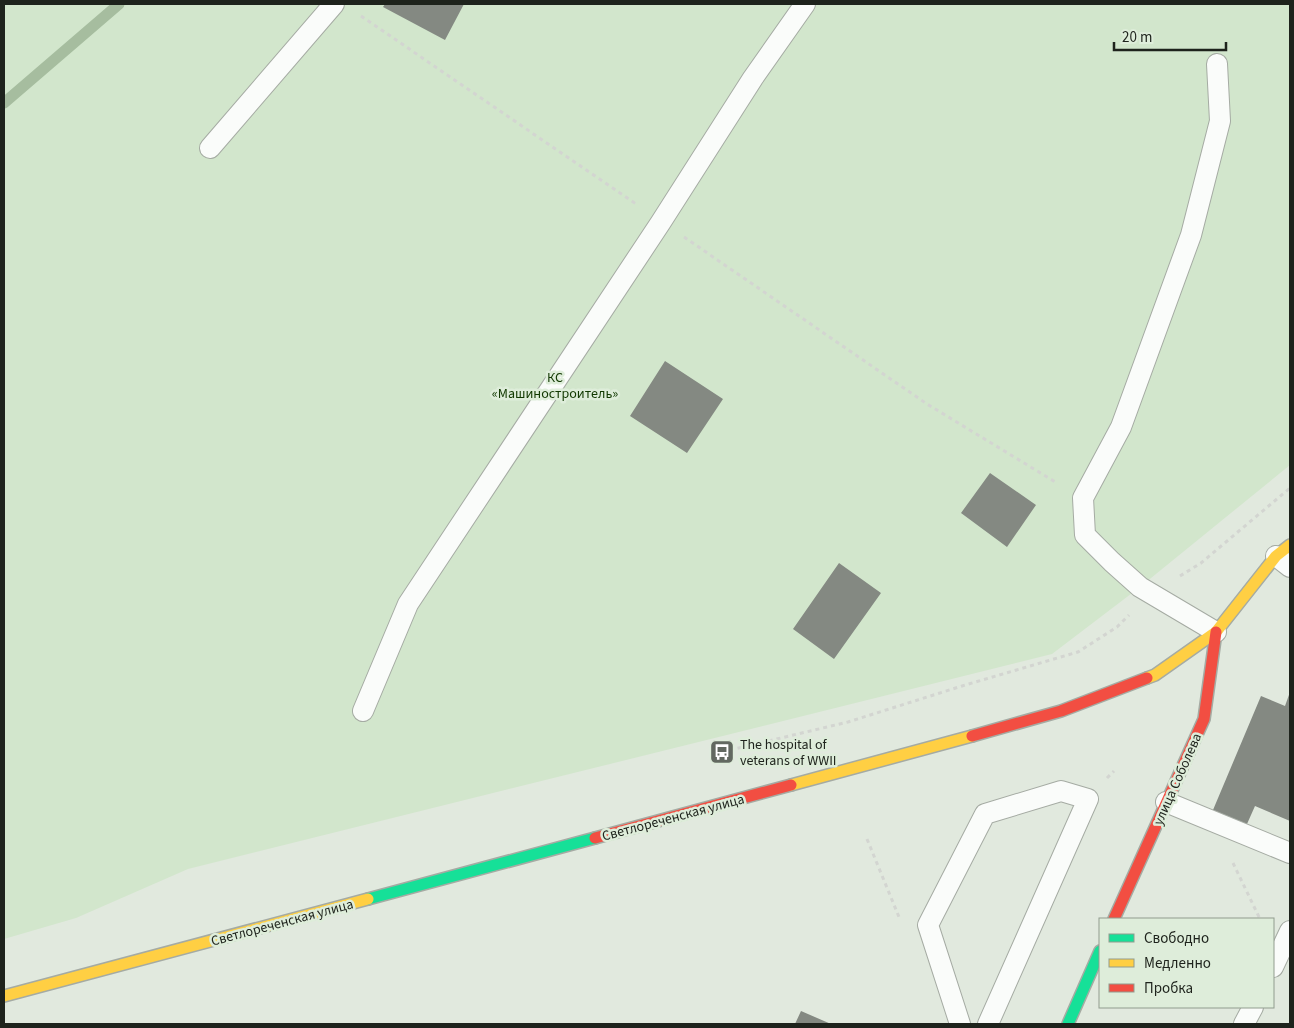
<svg xmlns="http://www.w3.org/2000/svg" width="1294" height="1028" font-family="'Source Sans 3',sans-serif">
<rect width="100%" height="100%" fill="#e1e9de"/>
<path fill="#d2e6cc" d="M 4,4 L 1290,4 L 1290,465 L 1140,587 L 1052,654 L 188,869 L 76,918 L 4,939 Z"/>
<g fill="none" stroke-linecap="round" stroke-linejoin="round">
<path stroke="#a6bd9f" stroke-width="11" d="M 4,103 L 119,4"/>
</g>
<path fill="#848982" d="M 385,4 L 464,4 L 445,40 L 383,7 Z
M 665,361 L 723,399 L 687,453 L 630,416 Z
M 990,473 L 1036,505 L 1007,547 L 961,513 Z
M 839,563 L 881,593 L 834,659 L 793,629 Z
M 1290,692 L 1290,821 L 1255,806 L 1247,824 L 1213,810 L 1261,696 L 1285,706 Z
M 801,1011 L 831,1024 L 795,1024 Z"/>
<g fill="none" stroke-linecap="round" stroke-linejoin="round">
<defs>
<path id="lane" d="M 210,148 L 334,4
M 1276,556 L 1290,567
M 1216,632 L 1140,587 L 1112,562 L 1085,535 L 1083,498 L 1121,427 L 1191,235 L 1220,121 L 1217,64
M 363,711 L 408,604 L 661,222 L 753,78 L 805,4
M 1166,802 L 1290,853
M 1273,967 L 1290,931
M 960,1024 L 928,925 L 985,814 L 1061,791 L 1088,799 L 988,1024
M 1244,1024 L 1253,1007"/>
<path id="fast" d="M 368,899 L 595,838
M 1068,1024 L 1100,951"/>
<path id="slow" d="M 1147,678 L 1155,675 L 1216,632 L 1276,556 L 1290,545
M 791,785 L 972,736
M 4,996 L 368,899"/>
<path id="jam" d="M 972,736 L 1061,711 L 1147,678
M 595,838 L 791,785
M 1114,919 L 1204,719 L 1216,632"/>
</defs>
<use href="#lane" stroke="#a5aba3" stroke-width="22"/>
<use href="#fast" stroke="#a5aba3" stroke-width="14"/>
<use href="#slow" stroke="#a5aba3" stroke-width="14"/>
<use href="#jam" stroke="#a5aba3" stroke-width="14"/>
<path stroke="#d3d5d1" stroke-width="3" stroke-dasharray="4 4" stroke-linecap="butt" d="M 361,16 L 636,204
M 684,237 L 927,404 L 1057,483
M 1180,576 L 1201,563 L 1290,488
M 722,752 L 848,722 L 962,686 L 1078,652 L 1117,627 L 1129,615
M 1107,778 L 1114,771
M 867,839 L 899,917
M 1233,863 L 1260,919"/>
<use href="#lane" stroke="#fafcfa" stroke-width="20"/>
<use href="#fast" stroke="#16e098" stroke-width="11"/>
<use href="#slow" stroke="#ffcf43" stroke-width="11"/>
<use href="#jam" stroke="#f24e42" stroke-width="11"/>
</g>
<defs>
<symbol id="bus-square" viewBox="-11 -11 22 22"><rect x="-9" y="-9" width="18" height="18" rx="4" fill="#626860" stroke="#deedda"/><path d="M-5-6H5V4H4V6H2V4H-2V6H-4V4H-5ZM-3.5-4V0h7V-4ZM-3.5 1.2v1.5H-2V1.2ZM2 1.2v1.5H3.5V1.2Z" fill="#fff"/></symbol>
</defs>
<g fill-rule="evenodd">
<use href="#bus-square" x="708" y="738" width="28" height="28"/>
</g>
<g text-anchor="middle" stroke-width="5" stroke-linejoin="round" paint-order="stroke">
<g font-size="14" fill="#113901" stroke="#deedda">
<text x="555" y="382">КС<tspan x="555" dy="16">«Машиностроитель»</tspan></text>
</g>
<g font-size="14" fill="#1e231c" stroke="#deedda" text-anchor="start">
<text x="740" y="749">The hospital of<tspan x="740" dy="16">veterans of WWII</tspan></text>
</g>
<g font-size="14" fill="#1e231c" stroke="#deedda">
<text transform="translate(1177 779) rotate(-66)" y="5">улица Соболева</text>
<text transform="translate(673 817) rotate(-15)" y="5">Светлореченская улица</text>
<text transform="translate(282 922) rotate(-15)" y="5">Светлореченская улица</text>
</g>
</g>
<rect width="1294" height="1028" fill="none" stroke="#1e231c" stroke-width="10"/>
<rect x="1099" y="918" width="175" height="90" fill="#deedda" stroke="#919c8e"/>
<rect x="1109" y="934" width="25" height="8" fill="#16e098" stroke="#919c8e"/>
<text x="1144" y="943" font-size="15" fill="#1e231c">Свободно</text>
<rect x="1109" y="959" width="25" height="8" fill="#ffcf43" stroke="#919c8e"/>
<text x="1144" y="968" font-size="15" fill="#1e231c">Медленно</text>
<rect x="1109" y="984" width="25" height="8" fill="#f24e42" stroke="#919c8e"/>
<text x="1144" y="993" font-size="15" fill="#1e231c">Пробка</text>
<path d="M1114 42v8h112v-8" fill="none" stroke="#1e231c" stroke-width="2.5"/>
<text x="1122" y="42" font-size="15" fill="#1e231c" stroke="#deedda" stroke-width="4" paint-order="stroke">20 m</text>
</svg>
